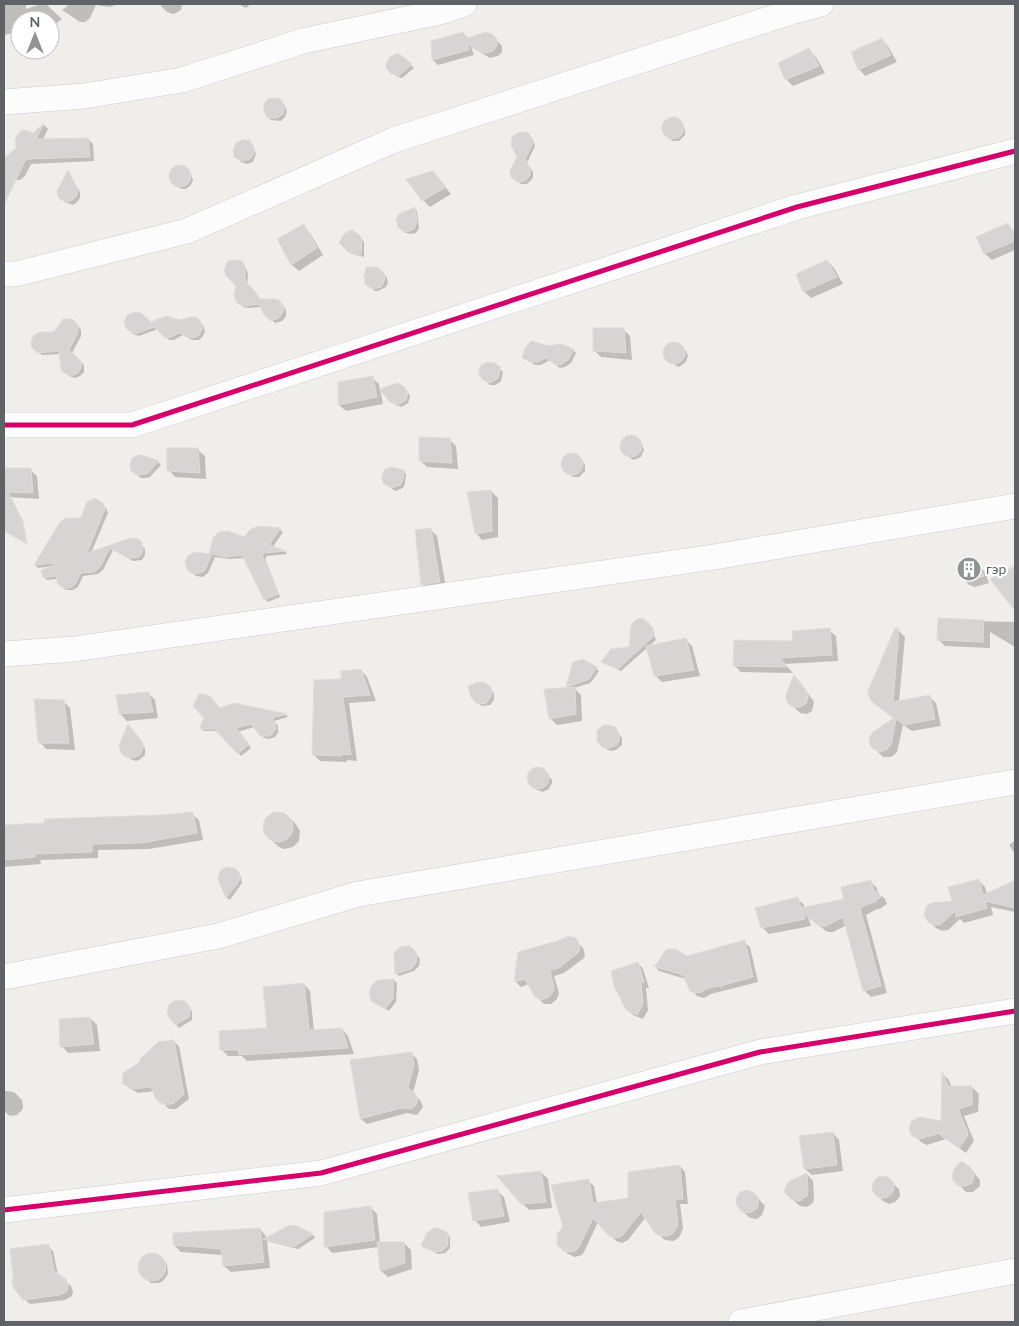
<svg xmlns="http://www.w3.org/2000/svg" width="1019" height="1326" font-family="Lato,sans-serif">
<rect width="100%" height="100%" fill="#efeeea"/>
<path fill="#0003" d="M 4,4 L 26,4 L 26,9 L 41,4 L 44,4 L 47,5 L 62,19 L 53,26 L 50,27 L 50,20 L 30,20 L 26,18 L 24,20 L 20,20 L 20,24 L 12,33 L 5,35 L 4,34 Z
M 70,4 L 117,4 L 115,5 L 110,7 L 96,5 L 90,18 L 85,22 L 80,22 L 62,10 Z
M 161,4 L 182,4 L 181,10 L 176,13 L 173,14 L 167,12 L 161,6 Z
M 238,4 L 251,4 L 246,8 Z
M 463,33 L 469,39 L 492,35 L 502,46 L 502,52 L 498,56 L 490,58 L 471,47 L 474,55 L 438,65 L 433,60 L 433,42 Z
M 882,40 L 888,46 L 897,62 L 865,76 L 859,69 Z
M 809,50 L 816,57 L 825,73 L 793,86 L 787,80 L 780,63 Z
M 402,57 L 414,68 L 402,78 L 398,77 L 392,73 Z
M 282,102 L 285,106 L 287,112 L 285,117 L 281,121 L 271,120 L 268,117 Z
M 674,119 L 680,123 L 685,129 L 685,135 L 679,141 L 672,141 L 663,131 L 664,125 L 668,120 Z
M 44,125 L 48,129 L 43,140 L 88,139 L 93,144 L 94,161 L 31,164 L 25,176 L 20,180 L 15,180 L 4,170 L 4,160 Z
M 528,134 L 532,138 L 535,146 L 527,163 L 533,172 L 533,178 L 527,184 L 521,184 L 514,179 L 518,157 Z
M 249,141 L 253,145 L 256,154 L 253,162 L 247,164 L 241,162 L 236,156 Z
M 178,167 L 185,168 L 187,171 L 191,174 L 193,180 L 191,185 L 186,189 L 183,189 L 177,187 L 170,178 L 170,176 L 173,170 Z
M 68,172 L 80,192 L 80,198 L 76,203 L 73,205 L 65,202 L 62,199 Z
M 433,172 L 451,194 L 430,207 L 423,200 Z
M 414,208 L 417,211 L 419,228 L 416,233 L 410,234 L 404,232 L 399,226 Z
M 1007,224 L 1015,233 L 1015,250 L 992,260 L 985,254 L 978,237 Z
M 304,226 L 310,233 L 323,255 L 299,271 L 292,265 L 279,240 Z
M 356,234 L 364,242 L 364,257 L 352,254 L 340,243 Z
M 827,261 L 834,268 L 843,284 L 811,298 L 804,291 Z
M 242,263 L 245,266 L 248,274 L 247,285 L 256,293 L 260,300 L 280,302 L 283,305 L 286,310 L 286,316 L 282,321 L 275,323 L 269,318 L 262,307 L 249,308 L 243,307 L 237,301 Z
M 382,273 L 386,276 L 388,282 L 386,287 L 378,291 L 375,291 L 370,287 Z
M 180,322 L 200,322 L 203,325 L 205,331 L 203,336 L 199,340 L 192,340 L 183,335 L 174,340 L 169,340 L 158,329 L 139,336 L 133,334 L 127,328 L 150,323 Z
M 77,324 L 81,330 L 81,336 L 72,353 L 84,365 L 84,372 L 80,376 L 75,378 L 69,376 L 63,370 L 61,354 L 42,355 L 37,351 L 55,333 Z
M 624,330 L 630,336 L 632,360 L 601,357 L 594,350 Z
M 675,343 L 686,351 L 688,356 L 686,362 L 679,367 L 675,365 L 667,358 L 665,352 L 667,347 Z
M 549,348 L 573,350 L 576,353 L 571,363 L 565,367 L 560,368 L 550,360 L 541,365 L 535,365 L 523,357 Z
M 494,364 L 503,372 L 501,381 L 496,385 L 490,385 L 485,381 Z
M 372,378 L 379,384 L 383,404 L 346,411 L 339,405 L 339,383 Z
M 405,388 L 408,392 L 410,397 L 408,403 L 402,407 L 395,405 L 381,390 Z
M 631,436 L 642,444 L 644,450 L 641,457 L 633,460 L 625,454 L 622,448 L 622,443 L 623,440 Z
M 449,439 L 456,446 L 458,469 L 427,467 L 420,460 Z
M 198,450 L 205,456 L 206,479 L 175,477 L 169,470 Z
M 574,455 L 577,456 L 585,464 L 585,471 L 579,477 L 573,477 L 570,475 L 563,466 L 564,460 L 568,456 Z
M 142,456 L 158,462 L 161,465 L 150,477 L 147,478 L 141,478 L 134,473 Z
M 4,469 L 30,470 L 37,476 L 39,499 L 8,497 L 4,493 Z
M 403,471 L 406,474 L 405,484 L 403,488 L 395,491 L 387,485 Z
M 491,491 L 498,498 L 498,537 L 482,540 L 476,533 Z
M 102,504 L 106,508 L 108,513 L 91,553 L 137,540 L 145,549 L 145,555 L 142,560 L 133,561 L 113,550 L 103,570 L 98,574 L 83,576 L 78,587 L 73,590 L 67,590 L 64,589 L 57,579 L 47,580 L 44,577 L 53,566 L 38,568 L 35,565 L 61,523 L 82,520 Z
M 259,527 L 280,530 L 283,532 L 272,548 L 286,552 L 287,554 L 267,556 L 265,559 L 280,597 L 268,602 L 265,599 L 245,558 L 229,559 L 215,557 L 208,573 L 203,577 L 196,576 L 190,571 L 210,555 L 214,539 L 244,538 Z
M 430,529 L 437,536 L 446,588 L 429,591 L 422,584 Z
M 977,565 L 985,572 L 989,583 L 975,587 L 969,585 L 962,577 Z
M 939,620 L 1015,622 L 1015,647 L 990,632 L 990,648 L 945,646 L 938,639 Z
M 649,624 L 652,627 L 656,640 L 621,671 L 605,664 L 603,661 L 630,648 Z
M 829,630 L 836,636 L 838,661 L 785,664 L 793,673 L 741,672 L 735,666 Z
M 898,630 L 905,637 L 899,702 L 929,696 L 936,703 L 941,726 L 912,731 L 903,725 L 897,752 L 893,756 L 890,757 L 883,757 L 871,745 L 895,719 L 880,708 L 872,701 Z
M 686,640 L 692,646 L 700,676 L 662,682 L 655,675 Z
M 574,663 L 596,668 L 599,671 L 592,681 L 590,683 L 574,688 L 581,695 L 582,721 L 557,725 L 550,718 L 569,689 L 567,687 Z
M 361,670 L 367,677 L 376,701 L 349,703 L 357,761 L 347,760 L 347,762 L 320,761 L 313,754 L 340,680 Z
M 795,677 L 801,683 L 814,702 L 812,711 L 807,714 L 800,713 L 788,701 Z
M 489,687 L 494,694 L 494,700 L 490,705 L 483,706 L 480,705 L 472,697 Z
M 148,693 L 155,700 L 158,718 L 127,721 L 120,714 Z
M 63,701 L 70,708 L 75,750 L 46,749 L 40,742 Z
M 234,704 L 286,715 L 288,717 L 274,721 L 278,726 L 278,733 L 275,737 L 269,739 L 264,738 L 254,727 L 238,732 L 251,748 L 241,756 L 218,731 L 204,731 L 201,728 L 220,709 Z
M 131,728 L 145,748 L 145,755 L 139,760 L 136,761 L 130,759 L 121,750 Z
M 615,728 L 622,738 L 622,745 L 616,750 L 610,751 L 604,747 Z
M 539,769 L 545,771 L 552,780 L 552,783 L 549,789 L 543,792 L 537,790 L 529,781 L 528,778 L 531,772 Z
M 274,813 L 279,813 L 288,816 L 295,823 L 300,831 L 299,841 L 293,847 L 284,849 L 279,847 L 268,837 L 265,833 L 264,824 L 266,820 Z
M 192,814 L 199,820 L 203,840 L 149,849 L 98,850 L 98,858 L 40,860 L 41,864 L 4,867 L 4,827 L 162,817 Z
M 1015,840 L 1015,854 L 1009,845 Z
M 236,871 L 241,877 L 242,883 L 230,900 L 227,898 L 220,880 Z
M 978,880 L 985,887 L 987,895 L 1009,885 L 1015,886 L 1015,912 L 991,907 L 993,915 L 964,923 L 960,919 L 948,930 L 942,931 L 936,928 L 929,921 L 953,902 Z
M 870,881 L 877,888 L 878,893 L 885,899 L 887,904 L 882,907 L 882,908 L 875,910 L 866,915 L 887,993 L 871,997 L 864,990 L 847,925 L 833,932 L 829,932 L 826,931 L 808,917 L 811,926 L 769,934 L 762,927 L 797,898 L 804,905 L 805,909 L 845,900 Z
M 577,942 L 583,948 L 585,955 L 584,958 L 564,973 L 554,976 L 559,993 L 557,999 L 551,1004 L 544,1004 L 533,993 L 529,984 L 521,987 L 516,982 L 519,953 Z
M 744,942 L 750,947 L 758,982 L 711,994 L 704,998 L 697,996 L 691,990 L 686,979 L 659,971 L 655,966 Z
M 415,952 L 420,959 L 419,966 L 414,971 L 399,976 L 396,973 Z
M 638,963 L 643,969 L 649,988 L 646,988 L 648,1010 L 643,1019 L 633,1015 L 627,1009 Z
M 394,980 L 397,983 L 396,1002 L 389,1011 L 376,1003 Z
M 304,984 L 310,991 L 314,1031 L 342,1029 L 348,1036 L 354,1054 L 247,1061 L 242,1056 L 228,1056 L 221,1049 L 268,1029 Z
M 188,1006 L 192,1011 L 192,1020 L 179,1028 L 176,1024 Z
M 90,1018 L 97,1025 L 100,1051 L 68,1053 L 62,1046 Z
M 173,1041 L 179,1046 L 189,1099 L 176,1109 L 169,1109 L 157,1098 L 155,1091 L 138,1093 L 129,1088 L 123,1083 Z
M 411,1053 L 417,1059 L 419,1070 L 413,1093 L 420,1100 L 423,1107 L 417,1115 L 407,1113 L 367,1124 L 361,1119 Z
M 943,1074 L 948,1079 L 952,1087 L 972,1087 L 979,1094 L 978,1112 L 964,1116 L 974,1141 L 966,1153 L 946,1139 L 927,1145 L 921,1142 L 914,1135 L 942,1123 Z
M 6,1091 L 14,1092 L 22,1100 L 23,1107 L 22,1110 L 17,1115 L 10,1116 L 4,1111 L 4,1092 Z
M 833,1133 L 839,1140 L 843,1171 L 812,1175 L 805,1169 Z
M 680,1166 L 685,1172 L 688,1204 L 680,1204 L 683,1228 L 680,1236 L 677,1239 L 673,1241 L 665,1240 L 655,1231 L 646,1217 L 628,1240 L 622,1243 L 616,1241 L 598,1222 L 584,1252 L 582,1255 L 575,1257 L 568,1254 L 558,1244 L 564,1227 L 588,1181 L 594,1186 L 597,1204 L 630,1200 Z
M 970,1168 L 980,1180 L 980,1186 L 973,1192 L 966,1192 L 954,1180 Z
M 541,1172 L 548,1179 L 552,1208 L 529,1210 L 522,1203 Z
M 807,1174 L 813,1181 L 814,1198 L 813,1203 L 807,1207 L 800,1206 L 790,1197 Z
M 880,1177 L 886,1177 L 899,1189 L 900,1195 L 899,1198 L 895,1202 L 889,1204 L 883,1201 L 874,1191 L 873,1184 L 874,1181 Z
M 497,1191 L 504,1197 L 510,1222 L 481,1227 L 475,1220 Z
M 754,1194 L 765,1206 L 762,1215 L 757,1219 L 750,1218 L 740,1209 Z
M 370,1207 L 377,1214 L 380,1243 L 404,1243 L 411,1250 L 412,1269 L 388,1277 L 381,1271 L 379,1247 L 332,1253 L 326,1246 Z
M 293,1226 L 313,1235 L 315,1238 L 298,1249 L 267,1241 L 270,1268 L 231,1272 L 224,1266 L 223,1255 L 181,1252 L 174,1245 L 260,1229 L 266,1236 L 267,1239 Z
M 447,1234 L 450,1237 L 450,1248 L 445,1253 L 438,1254 L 425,1248 L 422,1246 Z
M 48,1246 L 53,1251 L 58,1275 L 71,1286 L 73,1292 L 72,1296 L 65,1300 L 30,1304 L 24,1299 Z
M 155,1255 L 158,1256 L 167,1264 L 168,1274 L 163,1281 L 159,1283 L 151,1283 L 141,1273 L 140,1265 L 141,1261 L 147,1256 Z"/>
<path fill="#d6d5d3" stroke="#deddd9" d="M 463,32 L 466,39 L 485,32 L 492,34 L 497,39 L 497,46 L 493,51 L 486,53 L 483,53 L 467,44 L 469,50 L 432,60 L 431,41 Z
M 882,38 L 891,55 L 858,70 L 851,52 Z
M 809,48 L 819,66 L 785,80 L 778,63 Z
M 397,53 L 402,56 L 412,64 L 399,76 L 390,73 L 386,68 L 386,64 L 389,58 Z
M 269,98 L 276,98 L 280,99 L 284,104 L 284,111 L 283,114 L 277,118 L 267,118 L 264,111 L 264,104 Z
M662 128a11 11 0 1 1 22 0a11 11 0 1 1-22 0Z
M 44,123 L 37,137 L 39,139 L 88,138 L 90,157 L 26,159 L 4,205 L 4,158 L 16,148 L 15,140 L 18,134 L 22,130 L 28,131 L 33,133 Z
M 520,132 L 529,133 L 532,142 L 532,145 L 525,159 L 530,168 L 530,175 L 526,180 L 520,182 L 517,182 L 511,177 L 510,171 L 517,157 L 511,145 L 512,138 L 514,135 Z
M 242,140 L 250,140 L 254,150 L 254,154 L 250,159 L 243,161 L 237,159 L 234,157 L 233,150 L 236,143 Z
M169 176a11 11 0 1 1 22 0a11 11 0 1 1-22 0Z
M 68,170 L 78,191 L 76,197 L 69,202 L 61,200 L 58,197 L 57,191 Z
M 433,171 L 446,187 L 422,201 L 406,179 Z
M 415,207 L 417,221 L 415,227 L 413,230 L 406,232 L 400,229 L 398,227 L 396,220 L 399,214 Z
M 1008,223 L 1015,236 L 1015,241 L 984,254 L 976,237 Z
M 304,224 L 317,248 L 291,265 L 277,239 Z
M 352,230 L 357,233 L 362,238 L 361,255 L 348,252 L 339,243 L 344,234 Z
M 237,260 L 242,261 L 245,267 L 245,281 L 253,289 L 260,299 L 275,299 L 280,301 L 284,309 L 283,312 L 279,318 L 271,321 L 267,318 L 264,315 L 259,304 L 245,306 L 238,304 L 236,301 L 234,295 L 236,286 L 226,276 L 224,270 L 228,261 Z
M 827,260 L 837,277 L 803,292 L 796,274 Z
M 366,267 L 377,267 L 383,272 L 385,278 L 383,284 L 381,287 L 374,289 L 371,288 L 365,284 L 364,277 Z
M 134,312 L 141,313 L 151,322 L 166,316 L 180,320 L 190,317 L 194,317 L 198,318 L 202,324 L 202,330 L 198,336 L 192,338 L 179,333 L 171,337 L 165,338 L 154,327 L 138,333 L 132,333 L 126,328 L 124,322 L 127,315 Z
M 63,319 L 70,319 L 74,320 L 78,326 L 78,332 L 69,350 L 81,361 L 81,368 L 78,373 L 74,375 L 68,375 L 62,371 L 61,368 L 59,351 L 38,353 L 33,349 L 31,345 L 32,339 L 34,335 L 40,332 L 54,332 Z
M 593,328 L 624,328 L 626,353 L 593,351 Z
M 531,341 L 549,346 L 558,344 L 561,344 L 574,349 L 568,360 L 562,364 L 556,365 L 546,358 L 538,362 L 531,362 L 522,358 L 525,348 Z
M663 353a11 11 0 1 1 22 0a11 11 0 1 1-22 0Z
M 488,362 L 495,363 L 501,368 L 498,378 L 492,382 L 489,383 L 483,380 L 479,375 L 479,371 L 481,365 Z
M 373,376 L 377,397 L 338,405 L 338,382 Z
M 398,383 L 405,387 L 408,394 L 406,400 L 398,405 L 390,402 L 379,389 Z
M620 446a11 11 0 1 1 22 0a11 11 0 1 1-22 0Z
M 419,437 L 450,438 L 452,463 L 419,461 Z
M 167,448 L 198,448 L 200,473 L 167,471 Z
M561 464a11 11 0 1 1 22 0a11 11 0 1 1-22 0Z
M 139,455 L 142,455 L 159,461 L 147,474 L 137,475 L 131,471 L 130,465 L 132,458 Z
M 391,467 L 404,470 L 403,480 L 400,485 L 391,488 L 383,483 L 382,477 L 384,470 Z
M 4,468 L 31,468 L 33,493 L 8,492 L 23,521 L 27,544 L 4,531 Z
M 491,490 L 492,531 L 475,534 L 467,492 Z
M 95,498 L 103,503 L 105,509 L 87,553 L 131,538 L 138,539 L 141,541 L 142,545 L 143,551 L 139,557 L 132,558 L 129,558 L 110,548 L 100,567 L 97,570 L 94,572 L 81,573 L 75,584 L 73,586 L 70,588 L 63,588 L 58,584 L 56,576 L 43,578 L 41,570 L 55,565 L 55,563 L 34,565 L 60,522 L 66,518 L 81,518 L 87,502 Z
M 259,526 L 281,528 L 269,545 L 286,551 L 264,553 L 262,555 L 278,594 L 264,600 L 242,555 L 225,557 L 212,554 L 205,570 L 203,572 L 196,574 L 189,572 L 187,569 L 185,562 L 188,556 L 195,552 L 209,554 L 213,538 L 219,532 L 228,531 L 244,537 L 251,529 Z
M 431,528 L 440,582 L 421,585 L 415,530 Z
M 965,559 L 972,559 L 976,561 L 984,576 L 967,581 L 961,578 L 957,571 L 958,567 L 962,561 Z
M 1015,566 L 1015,611 L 990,579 Z
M 642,618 L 649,623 L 654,636 L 618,669 L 601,662 L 611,649 L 629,647 L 631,627 L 632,624 L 637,619 Z
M 938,618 L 984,620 L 983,642 L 937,640 Z
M 830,628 L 832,655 L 780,658 L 788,667 L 733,666 L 734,640 L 793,641 L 792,631 Z
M 895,628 L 899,629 L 893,702 L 930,695 L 935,719 L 904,725 L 896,719 L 891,745 L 886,750 L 879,752 L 872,748 L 870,745 L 869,738 L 873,732 L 894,718 L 871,701 L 868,694 L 868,691 Z
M 686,638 L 694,670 L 654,676 L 646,646 Z
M 583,659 L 597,667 L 590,678 L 587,680 L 566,687 L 573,662 Z
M 361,669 L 370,695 L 343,697 L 351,755 L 341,754 L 342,756 L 312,755 L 314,680 L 341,679 L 341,681 L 341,671 Z
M 794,675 L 808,694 L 808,698 L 806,704 L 800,707 L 792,707 L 787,702 L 786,698 L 786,694 Z
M 478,682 L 484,682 L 490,686 L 492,689 L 491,697 L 486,703 L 483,704 L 476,703 L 471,697 L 468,686 Z
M 575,687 L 576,714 L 549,719 L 544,689 Z
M 149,692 L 153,712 L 119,714 L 116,695 Z
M 199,694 L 205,694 L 211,697 L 220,708 L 234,703 L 287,714 L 272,718 L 275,722 L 276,729 L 272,734 L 269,736 L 260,736 L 251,724 L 236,728 L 249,744 L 238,754 L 214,729 L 199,729 L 204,718 L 193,706 Z
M 34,699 L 64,700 L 69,743 L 38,743 Z
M 128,724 L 141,740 L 143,744 L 143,748 L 140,755 L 133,758 L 125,757 L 122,754 L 119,747 L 120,743 Z
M 604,725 L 608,725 L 616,727 L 619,734 L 619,741 L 617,745 L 610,748 L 602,747 L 597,741 L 597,730 Z
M527 778a11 11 0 1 1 22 0a11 11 0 1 1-22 0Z
M263 827a15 15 0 1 1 30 0a15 15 0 1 1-30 0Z
M 193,812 L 197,833 L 141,843 L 92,844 L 92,852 L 34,854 L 35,857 L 4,860 L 4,825 L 44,823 L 45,819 L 162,815 Z
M 227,867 L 234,868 L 237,870 L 239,872 L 240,879 L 238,883 L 226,898 L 218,880 L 218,877 L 221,870 Z
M 979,879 L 983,895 L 1015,880 L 1015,908 L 985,901 L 987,908 L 956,917 L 955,911 L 941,924 L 938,925 L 934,925 L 928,922 L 924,915 L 926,908 L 928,905 L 932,903 L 952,901 L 948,887 Z
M 871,880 L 874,892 L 878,891 L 881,897 L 876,900 L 876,902 L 868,904 L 860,908 L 881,986 L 863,991 L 843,917 L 826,926 L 822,926 L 818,925 L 803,913 L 805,919 L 761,928 L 755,908 L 798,897 L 801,908 L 844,899 L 841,887 Z
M 569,936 L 576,938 L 578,941 L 580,949 L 579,952 L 559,968 L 550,971 L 554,987 L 554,990 L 549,997 L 542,1000 L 535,997 L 525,979 L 514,982 L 518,952 L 557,941 Z
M 745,940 L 753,977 L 720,986 L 722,987 L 718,986 L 706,989 L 702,992 L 695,993 L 690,991 L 683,975 L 653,966 L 656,965 L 665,951 L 668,949 L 676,949 L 687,956 Z
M 406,946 L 410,946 L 415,951 L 417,955 L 416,963 L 411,969 L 395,974 L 394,953 L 400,947 Z
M 638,962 L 644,982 L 641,983 L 643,1004 L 637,1015 L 626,1010 L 614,986 L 611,971 Z
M 394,979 L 393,999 L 385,1009 L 371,1001 L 369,992 L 372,985 L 378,980 Z
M 304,983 L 309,1030 L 342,1028 L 348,1048 L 239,1055 L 238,1050 L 220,1050 L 219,1031 L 267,1028 L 263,987 Z
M 175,1000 L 185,1001 L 190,1007 L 190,1011 L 189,1017 L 175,1025 L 168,1016 L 167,1012 L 169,1005 Z
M 90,1017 L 94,1044 L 60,1047 L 59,1019 Z
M 174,1040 L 184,1094 L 174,1103 L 166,1105 L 159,1102 L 156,1099 L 151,1087 L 132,1089 L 122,1083 L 123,1073 L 140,1062 L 140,1059 L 158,1042 Z
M 412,1052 L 414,1064 L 408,1088 L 415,1093 L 416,1096 L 418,1101 L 415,1106 L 411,1109 L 401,1108 L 360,1119 L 350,1060 Z
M 942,1071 L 948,1086 L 972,1086 L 972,1105 L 958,1109 L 968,1133 L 967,1137 L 959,1148 L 940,1135 L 941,1133 L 919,1139 L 912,1136 L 909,1129 L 911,1122 L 917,1118 L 920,1117 L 941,1121 Z
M 833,1132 L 837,1165 L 804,1169 L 799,1136 Z
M 961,1161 L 970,1167 L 974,1172 L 974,1176 L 972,1183 L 966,1186 L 958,1186 L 953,1180 L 952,1177 L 954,1169 Z
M 680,1165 L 683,1199 L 675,1199 L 678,1222 L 677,1227 L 672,1234 L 667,1236 L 658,1235 L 654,1232 L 641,1212 L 623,1235 L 620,1237 L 616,1238 L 609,1236 L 593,1218 L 579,1247 L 576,1250 L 573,1252 L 564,1251 L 557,1245 L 557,1234 L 563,1227 L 551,1185 L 589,1179 L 593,1203 L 628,1198 L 628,1172 Z
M 541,1171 L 546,1202 L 521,1204 L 497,1176 Z
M 807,1173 L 808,1191 L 807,1196 L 800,1201 L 792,1200 L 784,1192 L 787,1184 L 790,1181 Z
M872 1187a11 11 0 1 1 22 0a11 11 0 1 1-22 0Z
M 498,1189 L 504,1216 L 473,1221 L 468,1193 Z
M 747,1190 L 754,1193 L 759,1198 L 758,1206 L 756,1209 L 750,1213 L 742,1212 L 737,1206 L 736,1203 L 736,1199 L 740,1192 Z
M 371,1206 L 375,1240 L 324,1247 L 324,1212 Z
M 290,1225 L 297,1226 L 313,1234 L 294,1247 L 263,1239 Z
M 260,1228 L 264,1262 L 223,1266 L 221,1249 L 173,1245 L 173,1233 Z
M 436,1228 L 440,1229 L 448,1233 L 448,1245 L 442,1251 L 434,1252 L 421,1246 L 427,1233 L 432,1229 Z
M 377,1242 L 404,1242 L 405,1263 L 380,1271 Z
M 49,1244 L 54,1271 L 66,1279 L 68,1286 L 67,1291 L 60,1295 L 23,1300 L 13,1287 L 12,1283 L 13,1276 L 10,1249 Z
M138 1267a14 14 0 1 1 28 0a14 14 0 1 1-28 0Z"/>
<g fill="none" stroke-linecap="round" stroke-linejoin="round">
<defs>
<path id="minor" d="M 4,102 L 84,96 L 182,80 L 303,41 L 444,11 L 464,4
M 4,274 L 16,274 L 187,231 L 394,140 L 791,12 L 821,4
M 4,425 L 132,425 L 797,207 L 1015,151
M 4,654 L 74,649 L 714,557 L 1015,506
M 4,977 L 218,936 L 358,894 L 1015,782
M 4,1210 L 321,1173 L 760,1052 L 1015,1011
M 741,1322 L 1015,1271"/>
</defs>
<use href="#minor" stroke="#cbcccc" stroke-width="26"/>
<use href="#minor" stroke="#fdfcfc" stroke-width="25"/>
<defs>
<path id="cycleway" d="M 4,425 L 132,425 L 797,207 L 1015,151
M 4,1210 L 321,1173 L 760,1052 L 1015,1011"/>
</defs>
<use href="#cycleway" stroke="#fff" stroke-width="8"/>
<use href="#cycleway" stroke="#d6006c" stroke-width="5"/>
</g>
<defs>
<symbol id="building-disc" viewBox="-11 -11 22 22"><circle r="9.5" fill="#919496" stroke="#fff"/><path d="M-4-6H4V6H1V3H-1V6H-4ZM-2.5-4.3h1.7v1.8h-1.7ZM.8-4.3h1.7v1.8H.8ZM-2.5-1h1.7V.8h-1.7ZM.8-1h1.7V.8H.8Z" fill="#fff"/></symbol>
</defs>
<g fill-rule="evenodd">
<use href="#building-disc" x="955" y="555" width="28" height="28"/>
</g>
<g text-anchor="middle" stroke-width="4.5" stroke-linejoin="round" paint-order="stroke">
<g font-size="14" fill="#5f6368" stroke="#fff" text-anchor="start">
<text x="986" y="574">гэр</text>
</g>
</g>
<rect width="1019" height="1326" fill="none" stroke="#5f6368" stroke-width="10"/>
<g transform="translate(35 35)"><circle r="24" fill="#ffffff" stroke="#bfc1c3"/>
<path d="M0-4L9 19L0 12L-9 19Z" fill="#919496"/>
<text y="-8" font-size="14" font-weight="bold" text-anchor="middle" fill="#5f6368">N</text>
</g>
</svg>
